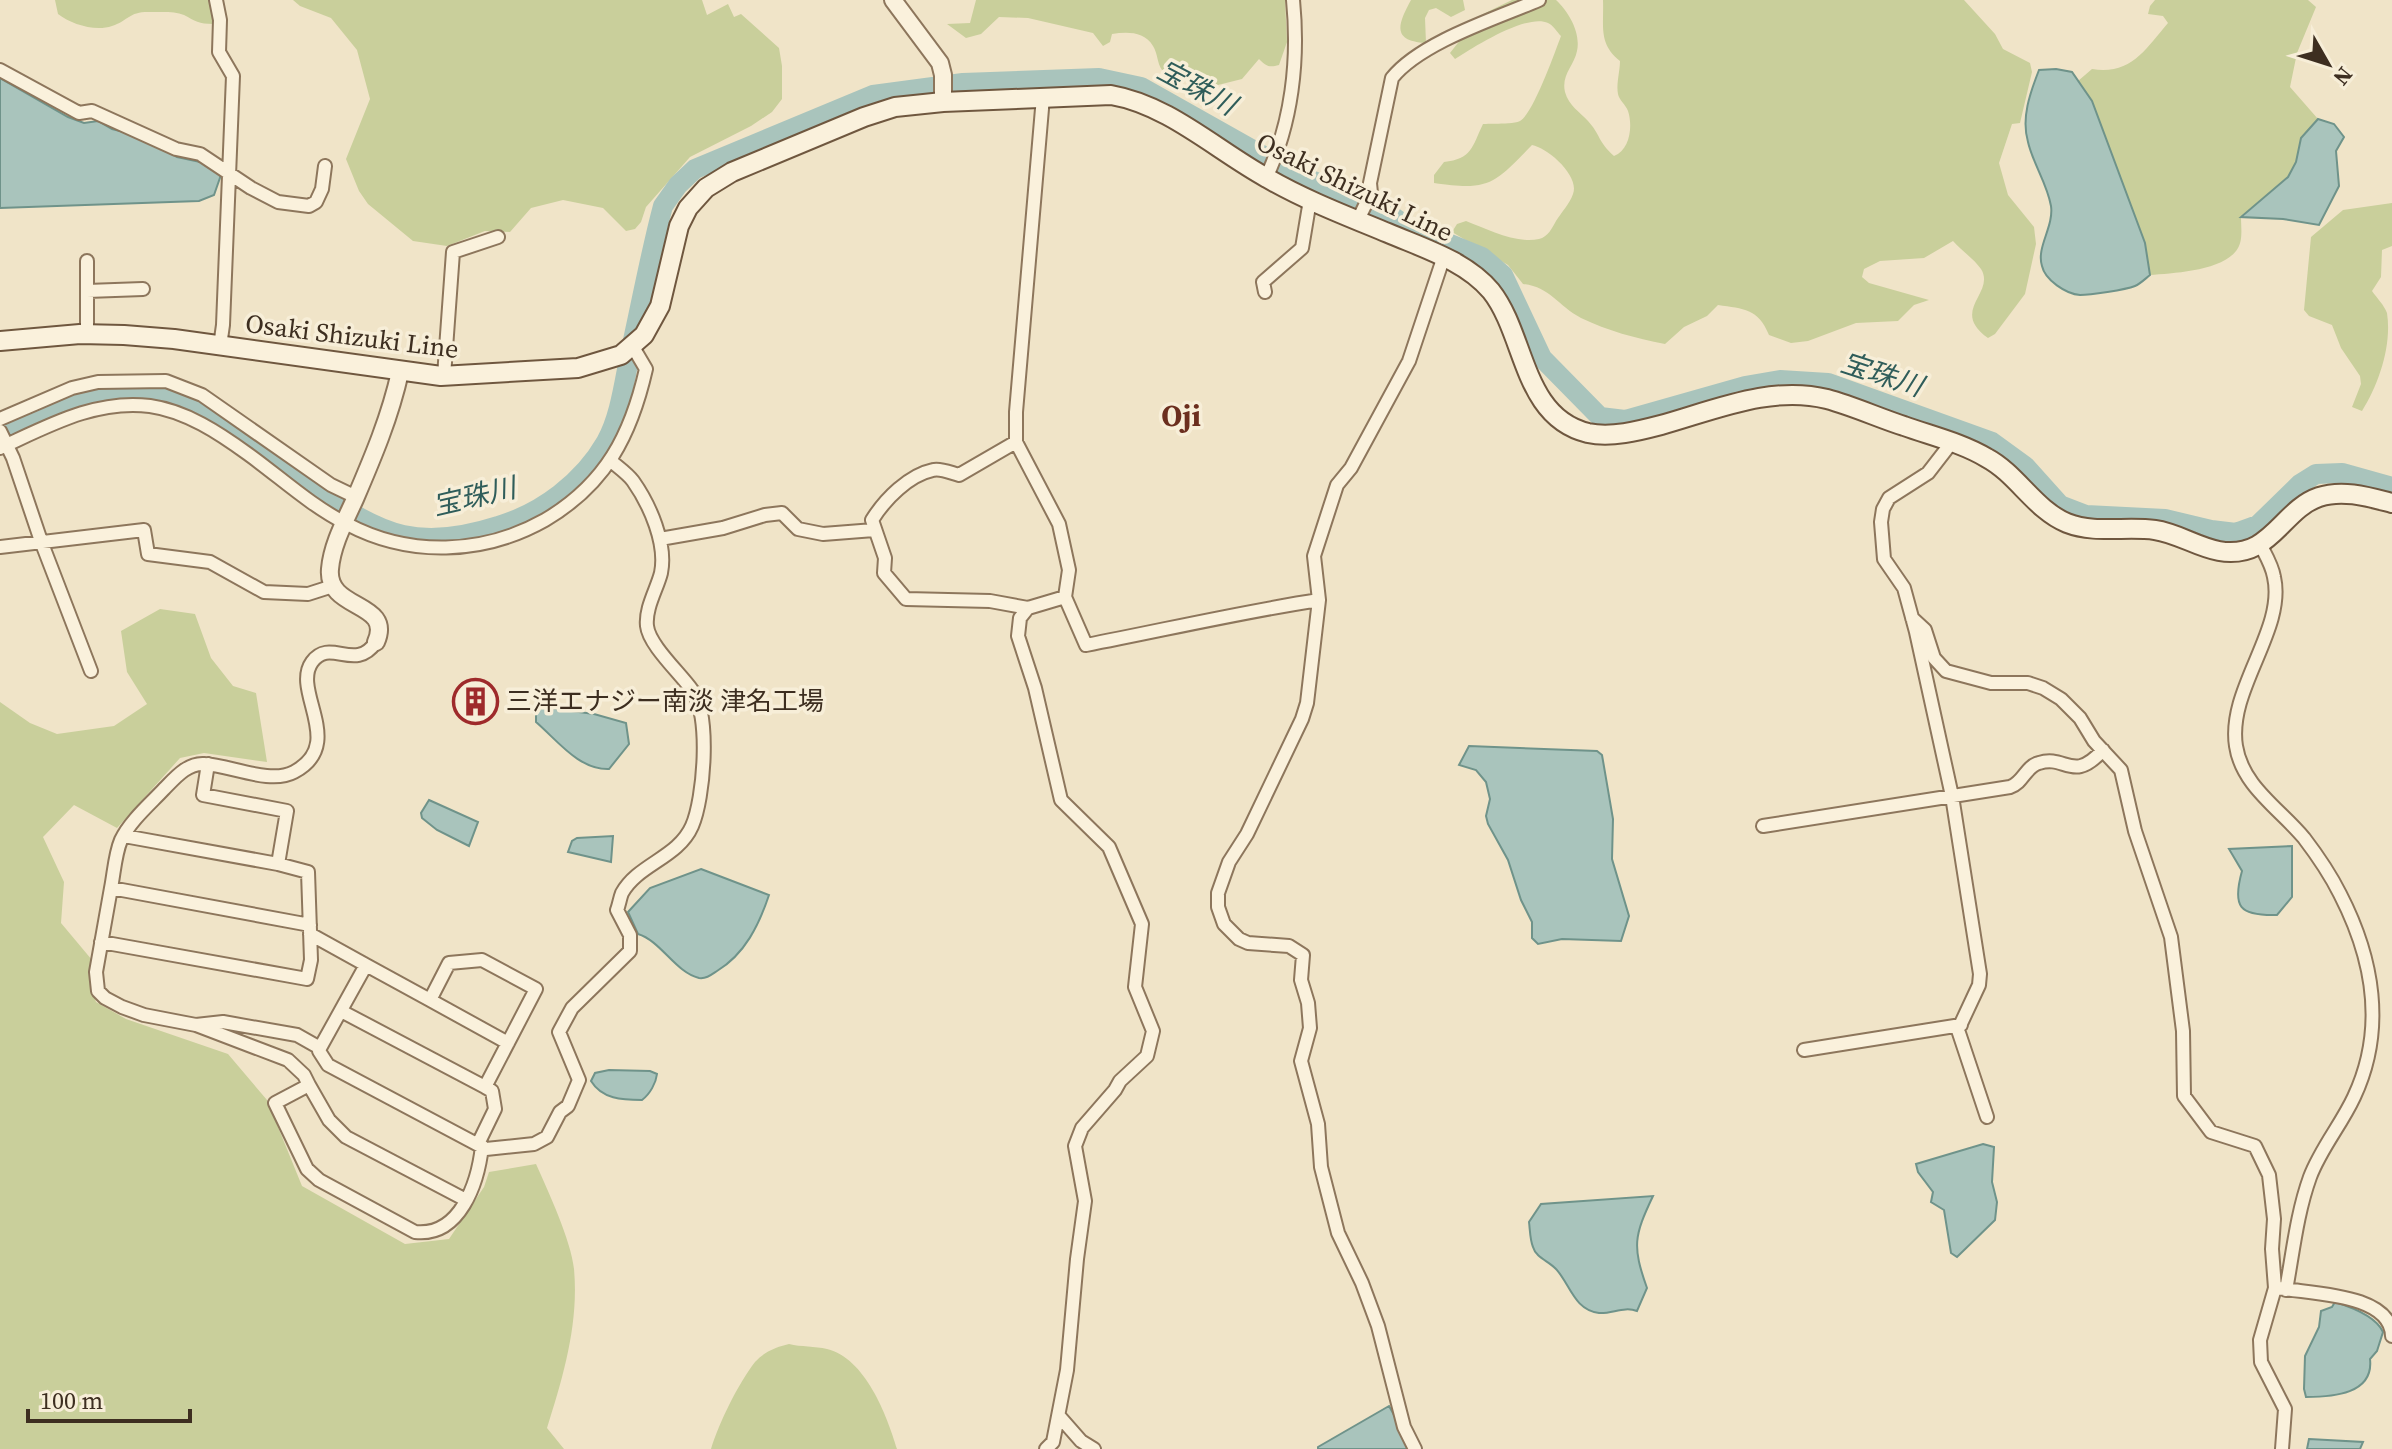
<svg xmlns="http://www.w3.org/2000/svg" width="2392" height="1449" font-family="'Source Serif 4','Noto Sans JP',serif">
<rect width="100%" height="100%" fill="#f0e4c8"/>
<path fill="#c9cf9b" d="M 55,0 L 211,0 L 213,24 C 199,24 195,21 184,15 C 175,11 162,12 152,12 C 128,11 130,20 112,26 C 95,32 71,24 58,14 Z
M 293,0 L 702,0 L 707,15 L 728,4 L 734,17 L 741,14 L 779,48 L 782,66 L 782,99 L 772,112 L 751,126 L 690,157 L 646,207 L 641,222 L 635,229 L 626,231 L 603,208 L 563,200 L 531,208 L 510,232 L 485,231 L 447,246 L 413,241 L 368,204 L 359,191 L 346,159 L 370,99 L 357,50 L 331,18 L 300,6 Z
M 976,0 L 1285,0 L 1287,42 L 1279,65 C 1269,68 1266,66 1259,59 L 1242,79 L 1218,85 L 1162,70 C 1157,63 1158,54 1153,46 C 1144,31 1127,32 1112,34 L 1110,42 L 1103,46 L 1093,33 L 1028,18 L 999,17 L 981,34 L 966,38 L 947,24 L 970,23 Z
M 1411,0 L 1463,0 L 1465,10 L 1451,17 L 1436,8 L 1429,10 L 1425,18 L 1426,43 C 1391,41 1398,24 1411,0 Z
M 1512,0 L 1556,0 C 1569,12 1581,33 1577,51 C 1574,66 1561,75 1565,92 C 1569,106 1580,112 1588,121 C 1600,134 1598,142 1614,156 C 1630,150 1633,126 1628,111 C 1626,105 1619,100 1618,94 C 1616,85 1620,71 1620,61 C 1598,43 1604,27 1603,0 L 1964,0 L 1995,34 L 2003,49 L 2030,63 L 2032,72 L 2020,123 L 2012,124 L 1999,163 L 2008,195 L 2034,227 L 2036,244 L 2025,294 L 1995,334 L 1988,338 C 1949,310 1996,293 1981,269 C 1974,259 1961,250 1953,241 L 1924,258 L 1880,261 L 1864,269 L 1862,277 L 1869,283 L 1929,300 L 1914,305 L 1898,321 L 1856,323 L 1808,341 L 1791,343 L 1769,335 C 1758,308 1744,309 1718,305 L 1707,316 L 1684,327 L 1665,344 C 1635,338 1608,331 1581,318 C 1558,306 1550,287 1523,284 L 1508,265 L 1452,232 L 1457,224 L 1466,221 C 1487,229 1516,244 1539,239 C 1548,237 1552,228 1556,221 C 1561,213 1570,203 1573,194 C 1580,176 1548,148 1532,145 C 1494,184 1490,191 1434,183 L 1434,175 L 1444,162 C 1472,159 1472,147 1483,124 C 1493,123 1511,125 1520,121 C 1533,114 1555,52 1561,36 C 1557,32 1553,25 1548,23 C 1527,13 1474,47 1455,59 L 1450,53 L 1479,16 Z
M 2155,0 L 2308,0 L 2316,7 L 2297,53 L 2290,87 L 2318,119 L 2301,138 L 2296,162 L 2288,177 L 2241,217 C 2241,226 2243,240 2238,248 C 2225,271 2174,273 2150,275 L 2145,243 L 2092,101 L 2078,81 L 2092,69 C 2131,75 2145,50 2168,23 L 2163,16 L 2148,14 L 2150,6 Z
M 2392,203 L 2392,246 L 2382,250 L 2381,277 L 2372,291 C 2377,298 2384,305 2387,313 C 2392,345 2379,384 2362,411 L 2352,407 L 2361,384 L 2360,376 L 2341,348 L 2332,325 L 2309,316 L 2304,310 L 2311,237 L 2343,210 Z
M 160,609 L 195,614 L 211,658 L 233,686 L 256,693 L 267,762 L 204,753 L 180,758 L 117,828 L 74,805 L 43,837 L 64,882 L 61,923 L 92,960 L 89,981 L 96,1002 L 126,1019 L 228,1054 L 267,1100 L 302,1186 L 405,1244 L 449,1239 L 484,1187 L 489,1172 L 536,1164 C 548,1191 571,1240 574,1269 C 579,1324 563,1377 547,1428 L 564,1449 L 0,1449 L 0,702 L 30,723 L 57,734 L 114,726 L 147,704 L 127,672 L 121,631 Z
M 789,1344 C 801,1347 815,1346 827,1349 C 865,1358 887,1415 897,1449 L 711,1449 C 719,1423 738,1384 755,1362 C 764,1352 776,1347 789,1344 Z"/>
<path fill="#a9c4bc" stroke="#6f938a" stroke-width="2" d="M 2056,69 L 2072,72 L 2092,101 L 2145,243 L 2150,275 C 2145,279 2140,284 2135,286 C 2125,290 2090,295 2080,295 C 2066,294 2045,280 2042,266 C 2036,247 2054,227 2051,206 C 2047,183 2033,164 2028,142 C 2021,118 2030,93 2039,70 Z
M 0,78 L 68,117 L 84,123 L 98,121 L 112,129 L 140,136 L 177,157 L 205,163 L 222,172 L 214,195 L 199,201 L 0,208 Z
M 2318,119 L 2334,124 L 2344,137 L 2336,151 L 2339,186 L 2319,225 L 2283,219 L 2241,217 L 2288,177 L 2296,162 L 2301,138 Z
M 541,707 L 594,714 L 626,723 L 629,744 L 609,769 C 579,770 558,741 536,722 L 536,714 Z
M 1469,746 L 1597,751 L 1602,755 L 1613,819 L 1612,859 L 1629,916 L 1621,941 L 1562,939 L 1538,944 L 1532,938 L 1532,922 L 1521,900 L 1508,860 L 1488,824 L 1486,816 L 1490,799 L 1486,782 L 1476,770 L 1459,765 Z
M 429,800 L 478,822 L 469,846 L 437,830 L 422,818 L 421,813 Z
M 613,836 L 611,862 L 568,852 L 572,841 L 577,838 Z
M 2292,846 L 2292,897 L 2277,915 C 2239,916 2232,907 2242,871 L 2229,849 Z
M 701,869 L 769,895 C 759,925 745,954 717,971 C 711,975 706,979 699,978 C 675,972 661,941 638,934 L 628,912 L 650,888 Z
M 609,1070 L 650,1071 L 657,1074 C 656,1083 650,1094 642,1100 C 622,1100 602,1099 591,1081 L 595,1073 Z
M 1983,1144 L 1994,1147 L 1992,1182 L 1997,1202 L 1995,1220 L 1957,1257 L 1951,1253 L 1944,1210 L 1931,1202 L 1933,1192 L 1918,1172 L 1916,1164 Z
M 1653,1196 C 1634,1236 1632,1246 1647,1288 L 1637,1311 C 1624,1306 1612,1314 1599,1313 C 1574,1310 1570,1284 1556,1269 C 1549,1261 1536,1258 1533,1247 C 1530,1240 1530,1230 1529,1222 L 1541,1204 Z
M 2335,1302 C 2351,1307 2376,1316 2383,1332 L 2377,1351 L 2370,1359 C 2374,1394 2333,1397 2306,1397 L 2304,1389 L 2305,1356 L 2319,1327 L 2321,1311 L 2332,1307 Z
M 1389,1406 L 1413,1449 L 1318,1449 L 1318,1447 Z
M 2309,1439 L 2363,1442 L 2360,1449 L 2307,1449 Z"/>
<g fill="none" stroke-linecap="round" stroke-linejoin="round">
<path stroke="#a9c4bc" stroke-width="20" d="M 0,433 C 54,410 108,381 169,397 C 190,402 209,416 227,428 C 276,459 349,523 403,535 C 435,542 467,536 498,526 C 542,513 583,482 606,442 C 620,417 624,383 630,354 C 641,305 650,255 663,206 L 678,185 L 695,169 L 873,95 L 963,83 L 1099,78 L 1141,87 L 1292,172 L 1385,211 L 1406,226 L 1482,257 L 1503,275 L 1542,358 L 1600,417 L 1625,420 L 1745,386 L 1780,380 L 1828,383 L 1992,442 L 2025,466 L 2060,505 L 2086,515 L 2165,519 L 2211,530 L 2236,533 L 2258,525 L 2300,484 L 2316,474 L 2342,473 L 2392,487"/>
<defs>
<path id="minor" d="M 216,0 L 220,20 L 219,52 L 233,76 L 223,325 L 220,346
M 0,70 L 79,113 L 92,111 L 176,149 L 200,154 L 251,188 L 278,202 L 309,206 L 316,202 L 322,189 L 325,166
M 1043,97 L 1016,412 L 1016,442 L 1059,524 L 1069,570 L 1065,597 L 1086,645 C 1164,630 1241,612 1319,600
M 1266,178 C 1292,123 1299,60 1293,0
M 1358,220 L 1371,193 L 1370,183 L 1392,78 C 1421,42 1497,18 1539,0
M 87,261 L 87,335
M 87,291 L 143,289
M 1265,292 L 1263,282 L 1302,248 L 1310,200
M 444,376 L 453,252 L 498,237
M 0,419 L 72,388 L 98,382 L 166,381 L 202,395 L 331,485 L 356,497
M 0,431 L 13,458 L 41,541 L 91,671
M 1016,442 L 959,475 C 951,473 941,468 933,470 C 909,475 885,499 872,520 L 885,558 L 884,573 L 906,599 L 990,601 L 1028,608
M 1952,442 L 1928,473 L 1889,498 L 1883,509 L 1881,522 L 1884,559 L 1904,588 L 1916,632 L 1952,796 L 1980,974 L 1979,985 L 1958,1030 L 1987,1117
M 0,448 C 48,426 96,399 150,406 C 186,411 219,433 248,454 C 280,477 311,506 347,524 C 409,557 483,555 545,520 C 606,484 631,435 646,369 L 633,347
M 660,539 L 723,528 L 765,515 L 782,513 L 798,529 L 823,534 L 874,530
M 2260,544 C 2265,554 2272,565 2274,577 C 2286,630 2227,689 2236,746 C 2242,786 2280,809 2304,838 C 2317,855 2330,874 2340,894 C 2373,958 2386,1029 2354,1097 C 2341,1125 2321,1148 2310,1177 C 2297,1213 2293,1252 2286,1290
M 0,547 L 144,530 L 148,554 L 210,562 L 264,592 L 308,594 L 333,586
M 1912,618 L 1925,630 L 1934,658 L 1946,671 L 1991,683 L 2028,683 L 2043,688 L 2061,699 L 2080,718 L 2094,741 L 2121,770 L 2135,831 L 2171,937 L 2183,1031 L 2184,1096 L 2211,1132 L 2255,1146 L 2269,1175 L 2274,1219 L 2272,1249 L 2275,1288 L 2260,1340 L 2261,1362 L 2285,1409 L 2282,1449
M 376,642 C 355,673 330,637 312,662 C 291,691 347,744 294,772 C 270,785 230,765 204,764 C 187,763 175,778 164,789 C 150,804 130,821 121,840 C 115,854 114,873 111,888 C 106,916 101,944 96,972 L 98,991 L 105,998 L 122,1007 L 144,1015 L 196,1025 L 288,1060 L 304,1075 L 309,1085 L 275,1103 L 307,1169 L 319,1180 L 415,1232 C 460,1237 478,1183 482,1146
M 1763,826 L 2010,787 C 2023,783 2026,766 2039,763 C 2066,754 2072,784 2103,750
M 124,836 L 278,864
M 111,888 L 310,925
M 310,934 L 366,965
M 101,942 L 307,979 L 311,960 L 308,872 L 278,864 L 287,811 L 203,795 L 208,764
M 430,1000 L 508,1043
M 341,1011 L 485,1087
M 196,1025 L 223,1022 L 297,1035 L 320,1048 L 319,1051 L 328,1065 L 486,1149 L 534,1144 L 547,1137 L 560,1112 L 568,1106 L 579,1080 L 559,1032 L 572,1008 L 630,951 L 630,935 L 617,910 C 619,905 620,898 622,893 C 638,864 678,858 692,826 C 704,799 711,714 692,690 C 680,673 649,645 647,626 C 645,608 657,589 661,573 C 667,544 650,505 633,481 C 628,474 618,467 611,461
M 320,1048 L 366,965 L 430,1000 L 449,963 L 482,960 L 536,989 L 485,1087 L 492,1091 L 495,1109 L 478,1144
M 1804,1050 L 1961,1025
M 309,1085 L 329,1120 L 346,1137 L 466,1200
M 2279,1288 C 2309,1294 2391,1293 2392,1336
M 1059,1416 L 1081,1441 L 1094,1449
M 1046,1449 L 1053,1442 L 1067,1370 L 1077,1259 L 1085,1201 L 1075,1146 L 1082,1128 L 1115,1090 L 1120,1081 L 1147,1056 L 1153,1031 L 1135,987 L 1142,924 L 1109,847 L 1061,800 L 1035,688 L 1018,636 L 1020,618 L 1028,608 L 1065,597
M 1415,1449 L 1404,1427 L 1378,1326 L 1362,1283 L 1338,1233 L 1321,1167 L 1318,1124 L 1301,1061 L 1310,1028 L 1308,1003 L 1301,980 L 1303,955 L 1289,946 L 1248,943 L 1239,939 L 1224,924 L 1218,907 L 1218,893 L 1229,862 L 1247,834 L 1302,719 L 1307,703 L 1319,600 L 1314,556 L 1337,485 L 1351,468 L 1409,361 L 1444,256"/>
<path id="tertiary" d="M 893,0 L 940,63 L 943,75 L 943,102
M 376,642 C 394,601 326,611 330,569 C 332,545 345,521 355,499 C 373,457 390,417 400,372"/>
<path id="secondary" d="M 0,341 L 80,334 L 124,335 L 174,339 L 441,376 L 578,368 L 621,355 L 644,335 L 660,306 L 679,226 L 688,208 L 706,188 L 732,172 L 864,117 L 895,107 L 943,102 L 1111,95 C 1169,105 1216,150 1267,178 C 1305,200 1347,216 1388,233 C 1423,248 1466,261 1491,291 C 1526,335 1522,417 1588,433 C 1611,438 1638,431 1661,425 C 1715,410 1771,385 1827,399 C 1853,406 1879,418 1904,426 C 1932,436 1962,443 1987,458 C 2017,474 2035,510 2067,523 C 2095,534 2126,526 2155,530 C 2177,533 2197,547 2219,551 C 2271,560 2281,510 2319,497 C 2343,489 2369,497 2392,503"/>
</defs>
<use href="#minor" stroke="#8d765c" stroke-width="16"/>
<use href="#tertiary" stroke="#8d765c" stroke-width="20"/>
<use href="#secondary" stroke="#6f573f" stroke-width="22"/>
<use href="#minor" stroke="#faf1dc" stroke-width="12"/>
<use href="#tertiary" stroke="#faf1dc" stroke-width="16"/>
<use href="#secondary" stroke="#faf1dc" stroke-width="18"/>
</g>
<defs>
<symbol id="building-ring" viewBox="-11 -11 22 22"><circle r="9.5" fill="#f7eed8" stroke="#9e2a2b" stroke-width="1.5"/><path d="M-4-6H4V6H1V3H-1V6H-4ZM-2.5-4.3h1.7v1.8h-1.7ZM.8-4.3h1.7v1.8H.8ZM-2.5-1h1.7V.8h-1.7ZM.8-1h1.7V.8H.8Z" fill="#9e2a2b"/></symbol>
</defs>
<g fill-rule="evenodd">
<use href="#building-ring" x="450" y="676" width="51" height="51"/>
</g>
<g text-anchor="middle" stroke-width="7" stroke-linejoin="round" paint-order="stroke">
<g font-size="26" fill="#3d2e20" stroke="#f7eed8">
<text transform="translate(1355 187) rotate(26)" y="9">Osaki Shizuki Line</text>
<text transform="translate(352 336) rotate(7)" y="9">Osaki Shizuki Line</text>
</g>
<g font-size="26" fill="#3d2e20" stroke="#f7eed8" text-anchor="start">
<text x="506" y="710">三洋エナジー南淡 津名工場</text>
</g>
<g font-size="28" font-style="italic" fill="#2f5d5a" stroke="#f7eed8">
<text transform="translate(1197 87) rotate(28)" y="10">宝珠川</text>
<text transform="translate(1882 374) rotate(18)" y="10">宝珠川</text>
<text transform="translate(474 496) rotate(-13)" y="10">宝珠川</text>
</g>
<g font-size="30" font-weight="bold" fill="#6b2e1e" stroke="#f7eed8">
<text x="1181" y="426">Oji</text>
</g>
</g>
<g transform="translate(2328 64) rotate(129)" stroke="#f7eed8" stroke-width="6" paint-order="stroke">
<path d="M0-6L14 30L0 20L-14 30Z" fill="#3d2e20"/>
<text y="-12" font-size="22" font-weight="bold" text-anchor="middle" fill="#3d2e20">N</text>
</g>
<path d="M28 1409v12h162v-12" fill="none" stroke="#3d2e20" stroke-width="4"/>
<text x="40" y="1409" font-size="24" fill="#3d2e20" stroke="#f7eed8" stroke-width="6" paint-order="stroke">100 m</text>
</svg>
